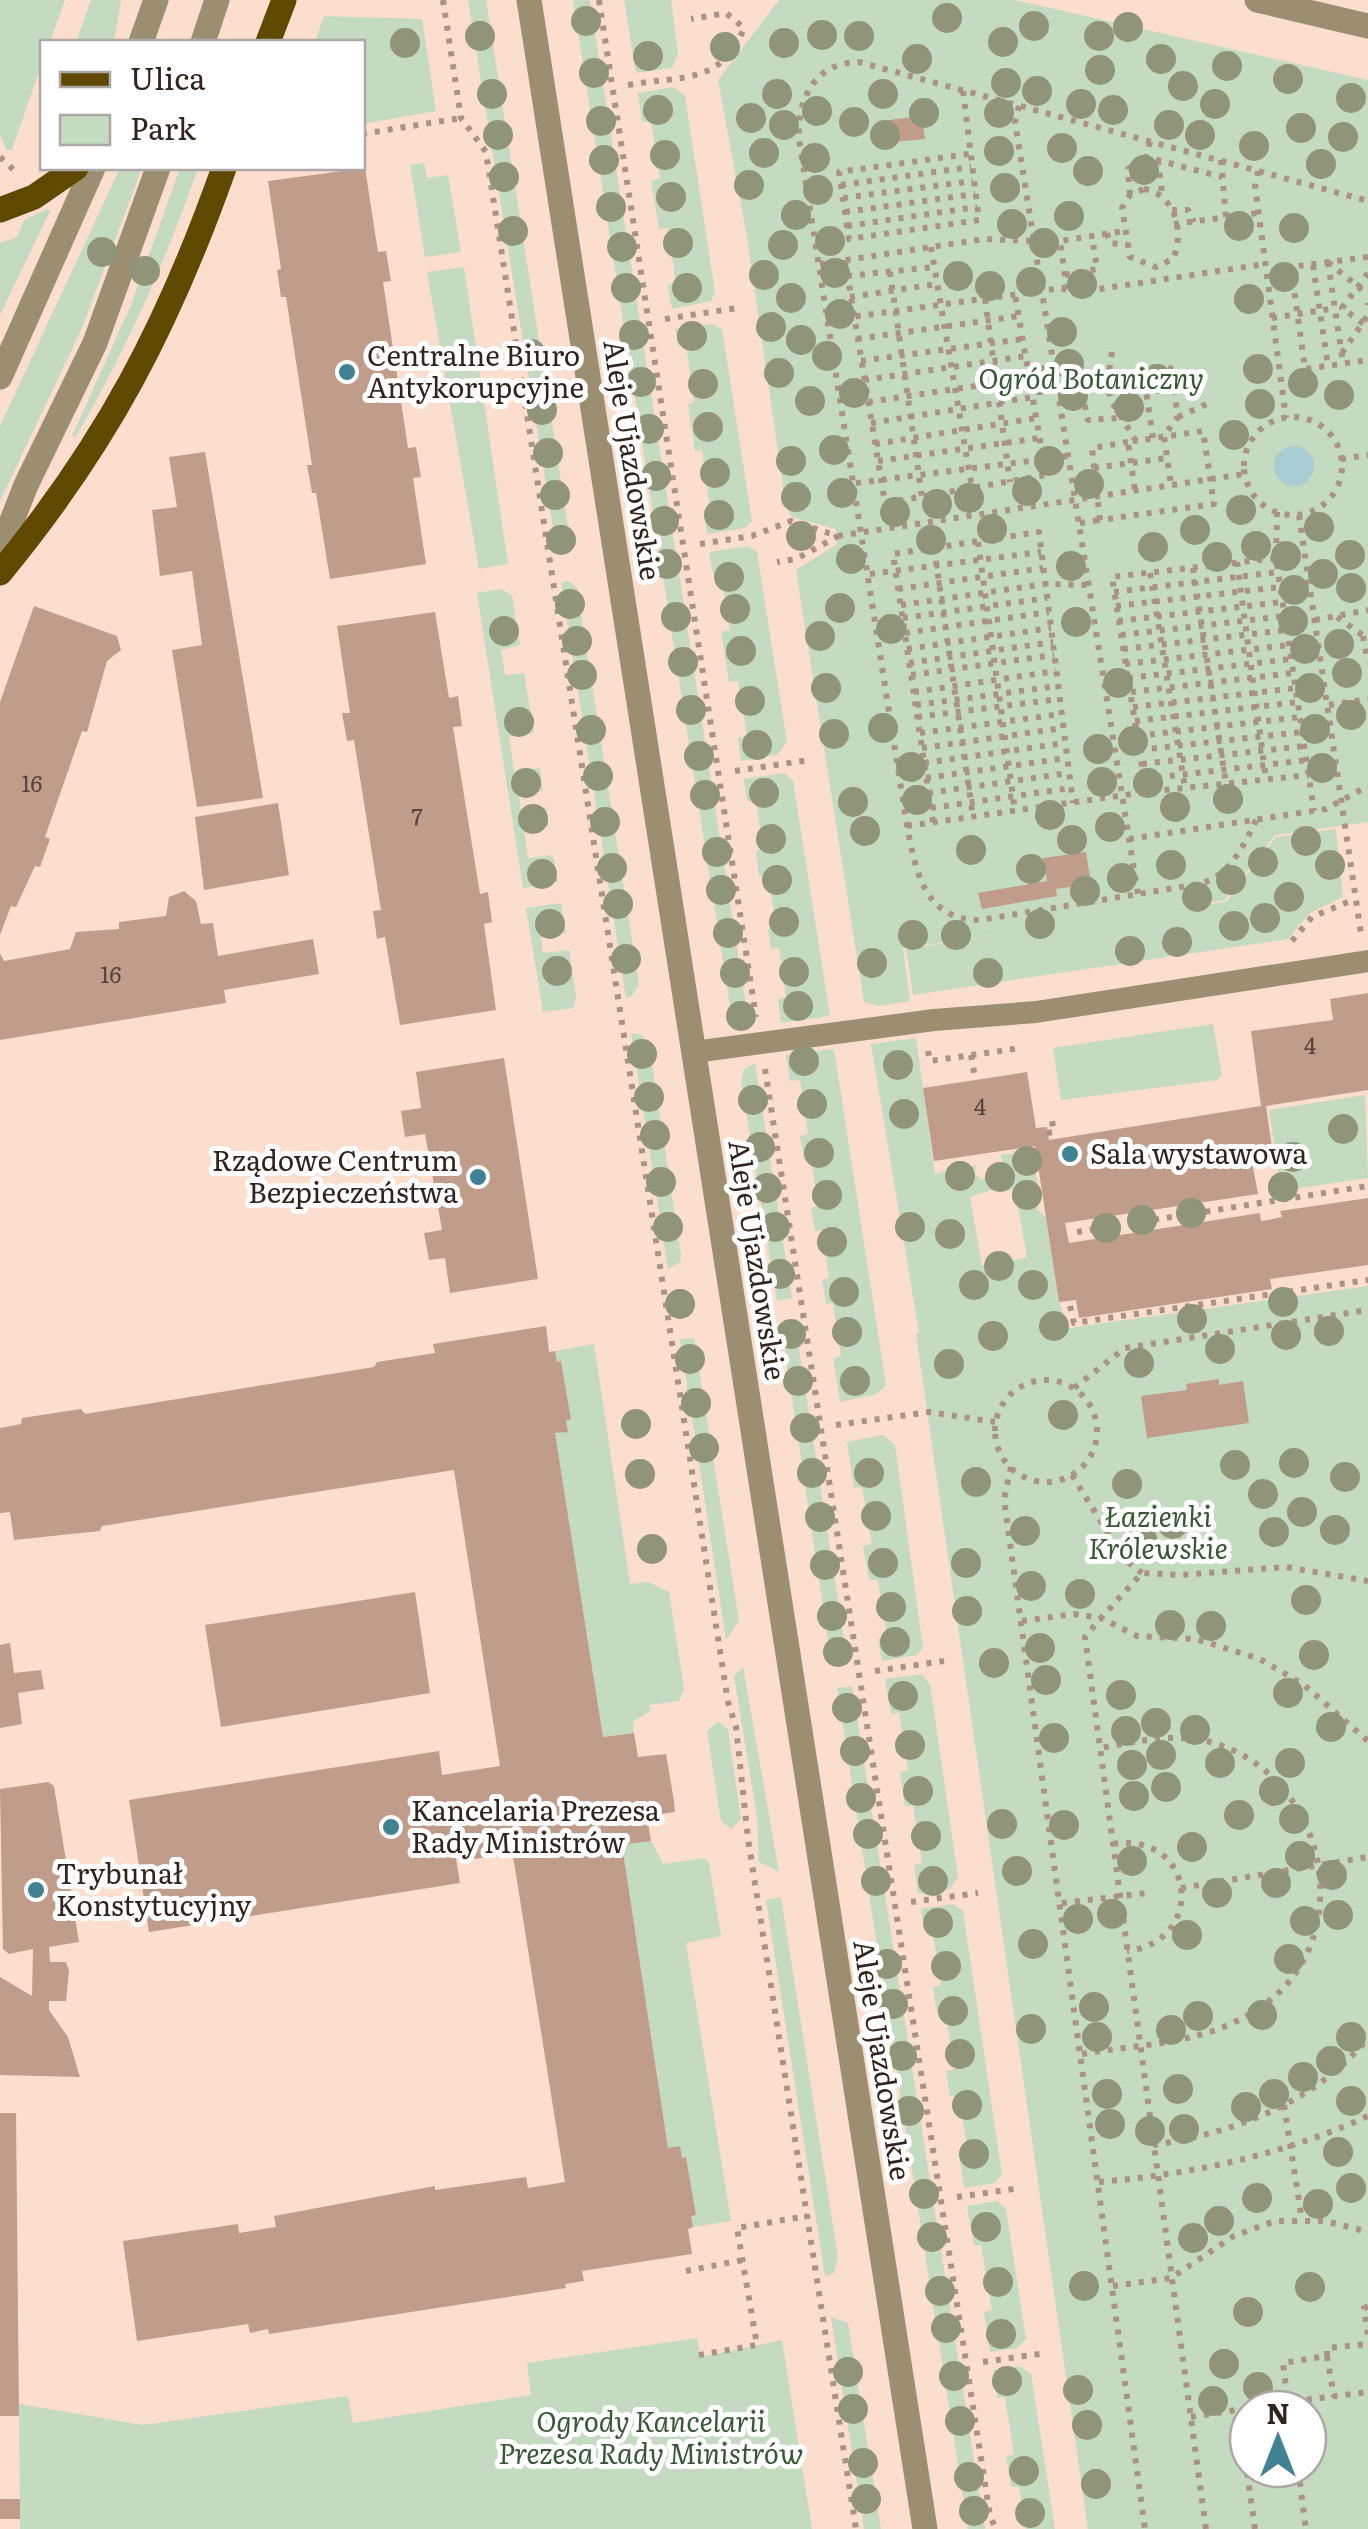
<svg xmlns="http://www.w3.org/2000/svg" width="1368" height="2529" font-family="Literata,serif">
<rect width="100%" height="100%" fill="#fcdece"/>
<path fill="#c4dac1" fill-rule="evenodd" d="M 0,0 L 65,0 L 50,42 L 42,42 L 42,63 L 12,150 L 6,150 L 0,134 Z
M 91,0 L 121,0 L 114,42 L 76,42 Z
M 468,0 L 486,0 L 570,539 L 562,553 L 557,553 Z
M 573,0 L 590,0 L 749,1025 L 739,1025 L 731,1013 Z
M 624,0 L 671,0 L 678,54 L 672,68 L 636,73 Z
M 779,0 L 1015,0 L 1368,80 L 1368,822 L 1275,835 L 1225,900 L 1177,908 L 1226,902 L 1276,837 L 1336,829 L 1343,897 L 1310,913 L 1288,939 L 913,995 L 906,949 L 1000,934 L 903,948 L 910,1001 L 879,1006 L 864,1002 L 796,570 L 837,544 L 836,529 L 791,517 L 785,500 L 747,237 L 718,80 Z
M 324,16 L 422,19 L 436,111 L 363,124 L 362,42 L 315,42 Z
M 674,87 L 685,96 L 715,292 L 711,301 L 672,309 L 668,285 L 676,283 L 668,228 L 659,229 L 651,181 L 660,178 L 651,121 L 642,122 L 638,93 Z
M 424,163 L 427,178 L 448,175 L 461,252 L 425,257 L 410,165 Z
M 120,168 L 142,168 L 82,328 L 0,501 L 0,426 Z
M 180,168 L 198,168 C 165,263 126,351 75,438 L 72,436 L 131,305 Z
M 47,209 L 50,211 L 0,315 L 0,243 L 17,237 L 24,220 Z
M 464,267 L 508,564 L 479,569 L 427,272 Z
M 712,324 L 722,329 L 752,521 L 745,528 L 707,534 L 704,511 L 710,509 L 702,450 L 695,451 L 688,404 L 694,402 L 686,345 L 678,345 L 675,329 Z
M 748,546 L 757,552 L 787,742 L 777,755 L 741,761 L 738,738 L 747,736 L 738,681 L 729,682 L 721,632 L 730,630 L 721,574 L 713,574 L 709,552 Z
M 568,581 L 577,588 L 639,985 L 631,997 L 626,998 L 561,582 Z
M 500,589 L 512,595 L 520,645 L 501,650 L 505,675 L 524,673 L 534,733 L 509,737 L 514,771 L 540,768 L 543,791 L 519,795 L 521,810 L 546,807 L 549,826 L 524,830 L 528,858 L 553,855 L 558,882 L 523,888 L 477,593 Z
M 785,773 L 793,781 L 830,1016 L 781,1023 L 778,999 L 786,997 L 779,948 L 771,949 L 768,929 L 776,927 L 768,875 L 759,876 L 756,851 L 763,849 L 756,801 L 747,801 L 744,779 Z
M 561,903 L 566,933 L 541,937 L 543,953 L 569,950 L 576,997 L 573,1008 L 543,1012 L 526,908 Z
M 1213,1024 L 1222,1075 L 1217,1080 L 1061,1100 L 1053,1048 Z
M 631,1033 L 642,1035 L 650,1050 L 681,1255 L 680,1262 L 668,1269 Z
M 916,1038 L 935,1174 L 977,1165 L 974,1172 L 980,1179 L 1003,1176 L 1006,1168 L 1000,1155 L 1032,1151 L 1040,1200 L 1037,1210 L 1046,1217 L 1059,1301 L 1068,1328 L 1368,1286 L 1368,2529 L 1088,2529 L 916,1334 L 919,1333 L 871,1044 ZM 999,1187 L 1000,1191 L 1015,1189 L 1027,1257 L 1011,1261 L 1011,1268 L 1003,1269 L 1002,1262 L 982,1265 L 970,1197 ZM 1248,2409 L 1308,2409 L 1308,2469 L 1248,2469 Z
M 834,1049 L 886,1385 L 877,1394 L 840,1402 L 833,1358 L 841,1356 L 833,1303 L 826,1304 L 822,1280 L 829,1278 L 822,1230 L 815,1231 L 811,1208 L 818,1206 L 811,1158 L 804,1159 L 800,1136 L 808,1134 L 800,1080 L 790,1081 L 786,1055 Z
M 755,1063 L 792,1298 L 777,1301 L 741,1081 L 744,1069 Z
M 1365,1095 L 1368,1178 L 1281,1191 L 1269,1110 Z
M 795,1322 L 848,1664 L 832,1667 L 781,1324 Z
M 694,1338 L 739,1621 L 726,1640 L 680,1339 Z
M 594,1344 L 630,1584 L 648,1582 L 669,1592 L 684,1689 L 679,1701 L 649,1705 L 650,1711 L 633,1722 L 634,1733 L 603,1737 L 555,1434 L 567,1431 L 566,1420 L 570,1420 L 561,1362 L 557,1362 L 555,1351 Z
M 883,1435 L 895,1445 L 923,1648 L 917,1655 L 882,1661 L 878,1639 L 887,1637 L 878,1580 L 869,1580 L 863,1546 L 872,1544 L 862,1487 L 854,1488 L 847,1442 Z
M 743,1667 L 779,1872 L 759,1862 L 757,1817 L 734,1676 Z
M 922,1674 L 930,1684 L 958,1877 L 950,1889 L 918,1894 L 914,1865 L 922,1863 L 913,1806 L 905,1806 L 900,1772 L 908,1770 L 899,1713 L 891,1714 L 885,1679 Z
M 852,1686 L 985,2529 L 968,2529 L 837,1688 Z
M 718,1721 L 728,1729 L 741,1819 L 731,1829 L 721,1821 L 707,1731 Z
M 651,1841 L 663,1864 L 705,1858 L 709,1863 L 721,1936 L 686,1943 L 731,2221 L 693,2227 L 691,2216 L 696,2214 L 686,2158 L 682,2158 L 680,2147 L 668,2148 L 622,1845 Z
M 781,1897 L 838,2257 L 834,2273 L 825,2276 L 766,1900 Z
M 952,1904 L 963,1911 L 1002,2175 L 995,2183 L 964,2188 L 959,2154 L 968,2152 L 959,2096 L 950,2096 L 946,2071 L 955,2069 L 945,2012 L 937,2013 L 933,1987 L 941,1985 L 932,1928 L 924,1928 L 921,1909 Z
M 997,2201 L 1006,2209 L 1026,2339 L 1017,2348 L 990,2352 L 984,2312 L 992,2310 L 981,2245 L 974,2246 L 967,2206 Z
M 831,2317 L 848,2323 L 881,2529 L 864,2529 Z
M 697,2338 L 700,2357 L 782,2340 L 812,2529 L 20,2529 L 19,2404 L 143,2425 L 348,2396 L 353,2423 L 531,2395 L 527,2363 Z
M 1019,2366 L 1031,2374 L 1055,2529 L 1026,2529 L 1019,2487 L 1011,2487 L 1006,2456 L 1014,2454 L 1005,2397 L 997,2398 L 993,2370 Z"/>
<path fill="#a8ced3" d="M1274 466a20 20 0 1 1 40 0a20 20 0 1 1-40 0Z"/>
<path fill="#c09d8a" d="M 922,116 L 925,139 L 892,142 L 889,120 Z
M 365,168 L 378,252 L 386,251 L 391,281 L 383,282 L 408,448 L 416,447 L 421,477 L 413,478 L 426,564 L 330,579 L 316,493 L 312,493 L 307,465 L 312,465 L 286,297 L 281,297 L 277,270 L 281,269 L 268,181 Z
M 205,452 L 263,798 L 197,807 L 172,650 L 202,645 L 192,571 L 160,576 L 152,510 L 177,507 L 169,457 Z
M 34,606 L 117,636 L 121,650 L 107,661 L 87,732 L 82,731 L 45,837 L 50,839 L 40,867 L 35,866 L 16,907 L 11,906 L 0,935 L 0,702 Z
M 435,612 L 449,698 L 458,696 L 462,726 L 453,727 L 480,894 L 488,892 L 492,922 L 484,924 L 496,1010 L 400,1025 L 385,937 L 377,939 L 373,911 L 381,910 L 354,740 L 347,741 L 342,713 L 350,713 L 337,626 Z
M 278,803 L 289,875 L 204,890 L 195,817 Z
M 1086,852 L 1091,884 L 1056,889 L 1057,896 L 982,909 L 978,893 L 1047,881 L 1043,858 Z
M 184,891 L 196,901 L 201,924 L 213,923 L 218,956 L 313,939 L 319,974 L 224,990 L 226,1003 L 0,1040 L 0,953 L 4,961 L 70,949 L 76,932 L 119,929 L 119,922 L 166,916 L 169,897 Z
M 1368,993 L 1368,1090 L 1266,1106 L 1272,1148 L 1250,1151 L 1258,1194 L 1065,1223 L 1069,1243 L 1260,1213 L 1261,1221 L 1268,1220 L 1282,1217 L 1280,1211 L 1368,1198 L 1368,1265 L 1270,1279 L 1272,1289 L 1079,1318 L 1076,1300 L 1059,1302 L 1035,1146 L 934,1161 L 923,1088 L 1027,1072 L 1036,1128 L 1047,1127 L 1049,1140 L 1261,1106 L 1251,1031 L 1333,1020 L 1330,999 Z
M 504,1058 L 538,1279 L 450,1293 L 445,1258 L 429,1260 L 424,1233 L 442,1230 L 425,1134 L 405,1137 L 401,1111 L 421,1108 L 416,1072 Z
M 546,1326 L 549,1352 L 555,1351 L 557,1362 L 561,1361 L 571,1420 L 566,1420 L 568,1432 L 555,1433 L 603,1737 L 634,1733 L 638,1757 L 666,1754 L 674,1801 L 675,1812 L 647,1816 L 651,1841 L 622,1845 L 668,2148 L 680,2146 L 682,2158 L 686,2157 L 696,2215 L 691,2216 L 693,2227 L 688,2229 L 692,2254 L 582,2271 L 584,2281 L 565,2284 L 566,2288 L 269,2334 L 268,2329 L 250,2333 L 248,2324 L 137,2341 L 123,2241 L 238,2224 L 239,2233 L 276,2227 L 274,2216 L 435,2186 L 435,2190 L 526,2177 L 528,2188 L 565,2182 L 510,1837 L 492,1840 L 495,1856 L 474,1859 L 472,1844 L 454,1846 L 460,1883 L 149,1932 L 129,1800 L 439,1751 L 442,1775 L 500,1766 L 454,1470 L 102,1526 L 100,1531 L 14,1540 L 10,1512 L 0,1513 L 0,1428 L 21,1424 L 22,1418 L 81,1409 L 85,1414 L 374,1367 L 377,1362 L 435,1353 L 433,1344 Z
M 1219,1379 L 1219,1385 L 1243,1381 L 1249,1423 L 1147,1438 L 1141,1396 L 1187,1390 L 1186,1384 Z
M 415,1592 L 430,1693 L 221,1727 L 205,1625 Z
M 10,1643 L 14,1673 L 41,1670 L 44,1689 L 18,1693 L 22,1724 L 0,1728 L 0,1645 Z
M 48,1782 L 54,1786 L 79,1942 L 49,1947 L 50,1962 L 66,1962 L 69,1971 L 66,2001 L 49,2001 L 49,2010 L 68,2037 L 80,2077 L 0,2075 L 0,1977 L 32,1996 L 33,1949 L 9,1954 L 3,1949 L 0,1789 Z
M 0,2113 L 16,2113 L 19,2416 L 0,2416 Z
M 0,2499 L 20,2499 L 20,2519 L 0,2519 Z"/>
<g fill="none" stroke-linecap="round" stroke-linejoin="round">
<path stroke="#aa9386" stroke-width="6" stroke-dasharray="5 8" stroke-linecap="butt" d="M 443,0 L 461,118 L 486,152 L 728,1702 L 736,1727 L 748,1839 L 856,2529
M 599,0 L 756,1017
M 628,85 C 684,75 721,85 744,28 L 726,13 L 691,19
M 963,91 L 979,220 L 849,239 L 839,172 L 969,154
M 1019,106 L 1015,122 L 1138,895
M 362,134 L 461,118
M 1150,142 L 1146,157 L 1222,177
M 0,157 L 16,172
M 1158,160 L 1162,192
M 1221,160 L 1226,217
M 1258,171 L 1255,186 L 1286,418
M 841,185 L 971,167
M 1144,189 C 1175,194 1185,232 1173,259 L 1156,267 L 1130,257 L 1122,208 L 1130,195 Z
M 1130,195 L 1128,169 L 1146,157
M 843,198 L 973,181
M 1172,210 L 1188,210 L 1194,222
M 845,212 L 975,194
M 1174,224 L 1258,213
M 847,226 L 977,207
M 1107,233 L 1110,243 L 1128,245
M 931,247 L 972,488
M 1368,257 L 1291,267 L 1305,369 L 1368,360
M 845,260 L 885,503 L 1046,475 L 1015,295
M 1328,262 L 1343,363
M 1328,262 L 1368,295
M 820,264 L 984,239 L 1034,241
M 1313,265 L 1328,366
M 890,272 L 922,497
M 1368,273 L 1342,308 L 1368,327
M 1065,275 L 1097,269 L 1092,236
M 847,276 L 934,267
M 1067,289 L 1060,241 L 1125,231
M 850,297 L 937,284
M 985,299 L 1010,482
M 1368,303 L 1368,305
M 1272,318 L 1336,308
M 665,319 L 737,308
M 830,320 L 1062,288 L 1073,293 L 1265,264
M 857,339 L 1019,316
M 1112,352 L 1108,378 L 1080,382 L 1088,420 L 1120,418
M 1342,353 L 1368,315
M 861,361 L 1023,339
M 1143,371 L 1165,366 L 1174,370 L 1177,418 L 1164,436 L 1171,485
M 864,380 L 1026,356
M 868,402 L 1029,378
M 1178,417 L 1207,404
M1244 466a49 49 0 1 1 98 0a49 49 0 1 1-98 0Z
M 871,423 L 1033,397
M 1136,441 L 1110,399 L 1108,378 L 1143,371 L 1153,438
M 1128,442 L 1092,448 L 1100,520 L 1214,504 L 1203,431 L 1128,442 L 1135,491
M 875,444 L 1037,418
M 1341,459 L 1368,455
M 878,461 L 1040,438
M 1094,468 L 1167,458
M 856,483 L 1069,456
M 1277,512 L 1276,558 L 1314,811
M 1299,515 L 1361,934
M 1080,523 L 1100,520
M 838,536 L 1244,474
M 978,542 L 1015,811
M 700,544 L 752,536 L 791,521 L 838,536 L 796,559 L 777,562
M 934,548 L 973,817
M 1237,562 L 1266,779
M 1193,568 L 1226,784
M 1150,573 L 1185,788
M 870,574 L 1041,552
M 898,589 L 1043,568
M 1114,592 L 1278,572
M 901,605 L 1045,584 L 1089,585
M 1116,606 L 1280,587
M 1337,617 L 1368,639
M 903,618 L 1047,598
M 1315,620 L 1368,610
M 1118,621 L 1282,602
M 905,633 L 1049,612
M 1121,635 L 1285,616
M 1363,636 L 1368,662
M 907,649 L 1051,628
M 1123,649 L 1287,630
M 909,663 L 1053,642
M 1125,664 L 1289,645
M 911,675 L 1054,655
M 1128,678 L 1291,659
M 914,692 L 1056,671
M 1131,692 L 1293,673
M 916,705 L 1058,686
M 1329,705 L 1368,699
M 1133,707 L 1296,688
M 917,717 L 1059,699
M 1135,721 L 1298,702
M 920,733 L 1061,714
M 1137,736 L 1300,717
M 922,748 L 1063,728
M 1139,750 L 1302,732
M 924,763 L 1065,743
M 1142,764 L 1304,746
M 735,771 L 809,760
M 926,778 L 1067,758
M 1144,779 L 1307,760
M 1146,792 L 1112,577 L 1276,558
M 928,793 L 1069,773
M 931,808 L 1071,788
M 1256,820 C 1244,846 1228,878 1199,884 L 980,920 C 924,920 916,872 907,826 L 799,139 C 797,99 815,62 859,62 L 1368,201
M 933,822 L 893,554 L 1039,532 L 1073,803
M 907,826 L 1146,792 L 1309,775
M 1129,839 L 1326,809 L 1368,786
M 1292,941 L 1312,917 L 1355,899
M 928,1051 L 930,1061 L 1021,1048
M 971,1055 L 975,1078
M 765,1069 L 990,2516 L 996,2529
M 1047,1133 L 1054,1132 L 1051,1115
M 1077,1232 L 1368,1186
M 1070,1306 L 1074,1323 L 1368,1280
M995 1431a51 51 0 1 1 102 0a51 51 0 1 1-102 0Z
M 1074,1388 L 1125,1348 L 1368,1310
M 836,1425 L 929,1412 L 995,1422
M 1011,1467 L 1004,1499 L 1145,2529
M 1072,1475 L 1124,1559 L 1142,1573
M 1022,1621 L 1074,1614 L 1101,1618 L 1142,1573 L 1180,1575 L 1286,1567 L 1368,1581
M 875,1671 L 944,1661
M 1113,1844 C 1196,1831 1207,1942 1127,1951
M 1181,1888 L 1368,1857
M 911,1902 L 978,1893
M 1062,1903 L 1147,1893
M 1082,2054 C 1146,2043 1208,2045 1264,2005 C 1359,1936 1327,1782 1220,1745 C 1179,1731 1141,1741 1100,1748
M 1284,2105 L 1302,2220
M 1153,2145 C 1234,2133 1315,2103 1368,2038
M 1099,2182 C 1193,2174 1283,2155 1368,2116
M 957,2197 L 1021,2188
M 686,2271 L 743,2260
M 1113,2286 L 1171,2278 L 1234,2236 L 1275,2221 L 1325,2221 L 1368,2232
M 1368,2307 L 1364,2308 L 1368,2335
M 699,2355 L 757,2345 L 737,2228 L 807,2216
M 1327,2356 L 1334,2397
M 983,2362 L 1046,2353
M 1245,2409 L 1248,2433
M 1289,2409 L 1288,2402 L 1368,2392
M 1191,2417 L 1288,2402 L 1283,2363 L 1327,2356 L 1327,2348 L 1368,2344
M 1248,2450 L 1244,2451 L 1255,2529
M 1298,2469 L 1306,2529
M 1206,2529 L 1085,1637 L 1101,1618 L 1137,1636 L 1196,1639 L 1260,1659 L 1304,1685 L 1368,1741"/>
<path stroke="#9c8f71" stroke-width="22" d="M 694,1052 L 934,1020 L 1036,1012 L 1368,961"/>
<path stroke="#9c8f71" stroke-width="25" d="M 1257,0 L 1368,26"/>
<path stroke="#9c8f71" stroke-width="25" d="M 529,0 L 925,2529
M 141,42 L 156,0
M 203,42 L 217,0
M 0,377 L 93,168
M 0,551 L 26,485 L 95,343 L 158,168"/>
<path stroke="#5f4800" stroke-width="25" d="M 268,42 L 284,0
M 0,210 L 34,197 L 76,168
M 0,573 C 107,443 168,326 224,168"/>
</g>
<g fill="#909479">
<circle cx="947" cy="18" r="15"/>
<circle cx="586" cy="21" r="15"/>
<circle cx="1034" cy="26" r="15"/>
<circle cx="1128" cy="27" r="15"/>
<circle cx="822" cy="35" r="15"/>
<circle cx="480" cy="36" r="15"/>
<circle cx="859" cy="36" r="15"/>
<circle cx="1099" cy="36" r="15"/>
<circle cx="1003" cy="42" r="15"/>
<circle cx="405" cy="43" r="15"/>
<circle cx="784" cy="43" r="15"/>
<circle cx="725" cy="47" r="15"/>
<circle cx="648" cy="56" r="15"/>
<circle cx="917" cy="59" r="15"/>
<circle cx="1161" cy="59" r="15"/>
<circle cx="1227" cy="66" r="15"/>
<circle cx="1100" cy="70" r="15"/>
<circle cx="594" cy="73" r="15"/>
<circle cx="1288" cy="79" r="15"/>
<circle cx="1006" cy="83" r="15"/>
<circle cx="1183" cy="86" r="15"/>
<circle cx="1037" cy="91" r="15"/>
<circle cx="492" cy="94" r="15"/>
<circle cx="777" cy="94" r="15"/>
<circle cx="883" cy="94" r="15"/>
<circle cx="1351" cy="98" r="15"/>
<circle cx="1081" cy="104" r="15"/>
<circle cx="1215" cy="104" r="15"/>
<circle cx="658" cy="110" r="15"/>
<circle cx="1113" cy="110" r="15"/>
<circle cx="817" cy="111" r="15"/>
<circle cx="924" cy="113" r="15"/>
<circle cx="999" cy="113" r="15"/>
<circle cx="751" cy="118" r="15"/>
<circle cx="601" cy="121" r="15"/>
<circle cx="854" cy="122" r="15"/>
<circle cx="784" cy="125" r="15"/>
<circle cx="1169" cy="125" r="15"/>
<circle cx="1301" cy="128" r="15"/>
<circle cx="498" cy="135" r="15"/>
<circle cx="885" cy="135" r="15"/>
<circle cx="1200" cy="135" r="15"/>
<circle cx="1343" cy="137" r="15"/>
<circle cx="1254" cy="146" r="15"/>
<circle cx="1062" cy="148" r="15"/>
<circle cx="999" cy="151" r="15"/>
<circle cx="764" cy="153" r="15"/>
<circle cx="665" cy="155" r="15"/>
<circle cx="815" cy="158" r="15"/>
<circle cx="604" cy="160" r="15"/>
<circle cx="1321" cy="164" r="15"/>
<circle cx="1144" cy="170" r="15"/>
<circle cx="1088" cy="171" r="15"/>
<circle cx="504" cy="177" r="15"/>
<circle cx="749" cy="185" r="15"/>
<circle cx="1005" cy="188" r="15"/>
<circle cx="818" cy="190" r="15"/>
<circle cx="671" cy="197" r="15"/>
<circle cx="611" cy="207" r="15"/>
<circle cx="796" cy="215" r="15"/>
<circle cx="1069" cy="216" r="15"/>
<circle cx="1012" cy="224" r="15"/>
<circle cx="1239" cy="226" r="15"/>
<circle cx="1294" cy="228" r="15"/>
<circle cx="513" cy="231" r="15"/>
<circle cx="830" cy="241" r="15"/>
<circle cx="678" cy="243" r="15"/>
<circle cx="1044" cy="243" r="15"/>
<circle cx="783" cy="245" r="15"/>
<circle cx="622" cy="247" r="15"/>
<circle cx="102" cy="252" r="15"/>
<circle cx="145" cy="271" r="15"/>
<circle cx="835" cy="273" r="15"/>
<circle cx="764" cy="275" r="15"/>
<circle cx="958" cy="276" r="15"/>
<circle cx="1284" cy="277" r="15"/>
<circle cx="1031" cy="282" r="15"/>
<circle cx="1082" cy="284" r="15"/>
<circle cx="990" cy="286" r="15"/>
<circle cx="626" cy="288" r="15"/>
<circle cx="687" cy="288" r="15"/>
<circle cx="791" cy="298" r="15"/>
<circle cx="1249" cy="299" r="15"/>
<circle cx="840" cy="314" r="15"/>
<circle cx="771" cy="327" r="15"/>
<circle cx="1062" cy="332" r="15"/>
<circle cx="634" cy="335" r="15"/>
<circle cx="692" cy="336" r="15"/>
<circle cx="801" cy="340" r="15"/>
<circle cx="531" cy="354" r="15"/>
<circle cx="827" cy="356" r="15"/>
<circle cx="1069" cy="364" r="15"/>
<circle cx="1258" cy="369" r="15"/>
<circle cx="779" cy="373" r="15"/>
<circle cx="1157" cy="379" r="15"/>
<circle cx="1039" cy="380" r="15"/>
<circle cx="641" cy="382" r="15"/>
<circle cx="1303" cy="383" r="15"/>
<circle cx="703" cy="384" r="15"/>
<circle cx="854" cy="393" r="15"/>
<circle cx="1339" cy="395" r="15"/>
<circle cx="1073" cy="396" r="15"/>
<circle cx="810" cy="401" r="15"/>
<circle cx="1260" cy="404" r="15"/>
<circle cx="1129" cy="407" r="15"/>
<circle cx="542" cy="410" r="15"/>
<circle cx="708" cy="427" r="15"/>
<circle cx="649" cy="429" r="15"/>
<circle cx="1234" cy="435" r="15"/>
<circle cx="834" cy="450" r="15"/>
<circle cx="548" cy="453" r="15"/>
<circle cx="791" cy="461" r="15"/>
<circle cx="1049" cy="461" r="15"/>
<circle cx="715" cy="473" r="15"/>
<circle cx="656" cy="476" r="15"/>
<circle cx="1089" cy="484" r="15"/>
<circle cx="1027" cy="491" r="15"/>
<circle cx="842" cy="493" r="15"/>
<circle cx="555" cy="495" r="15"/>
<circle cx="796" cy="497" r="15"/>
<circle cx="969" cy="498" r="15"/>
<circle cx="937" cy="504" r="15"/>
<circle cx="1241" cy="510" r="15"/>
<circle cx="895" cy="512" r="15"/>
<circle cx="719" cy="515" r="15"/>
<circle cx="664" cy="521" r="15"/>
<circle cx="1319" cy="527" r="15"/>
<circle cx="992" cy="529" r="15"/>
<circle cx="1195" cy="530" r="15"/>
<circle cx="801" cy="536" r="15"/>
<circle cx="561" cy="540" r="15"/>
<circle cx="931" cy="540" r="15"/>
<circle cx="1256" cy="546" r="15"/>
<circle cx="1153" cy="547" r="15"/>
<circle cx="1350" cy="555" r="15"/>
<circle cx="1286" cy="556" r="15"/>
<circle cx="1217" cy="557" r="15"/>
<circle cx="851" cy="559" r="15"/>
<circle cx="667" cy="564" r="15"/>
<circle cx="1071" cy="566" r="15"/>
<circle cx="1323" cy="574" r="15"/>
<circle cx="729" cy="577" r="15"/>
<circle cx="1351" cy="588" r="15"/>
<circle cx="1294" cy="590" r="15"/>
<circle cx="570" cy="604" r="15"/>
<circle cx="840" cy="608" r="15"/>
<circle cx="735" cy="609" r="15"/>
<circle cx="676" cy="617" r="15"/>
<circle cx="1293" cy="621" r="15"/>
<circle cx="1076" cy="622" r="15"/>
<circle cx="891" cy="629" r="15"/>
<circle cx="504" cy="631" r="15"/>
<circle cx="820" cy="636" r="15"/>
<circle cx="577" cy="641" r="15"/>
<circle cx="1339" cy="644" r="15"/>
<circle cx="1305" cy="649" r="15"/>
<circle cx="741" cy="651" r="15"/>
<circle cx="683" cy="662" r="15"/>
<circle cx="1347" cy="673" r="15"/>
<circle cx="582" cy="675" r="15"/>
<circle cx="1118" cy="683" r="15"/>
<circle cx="826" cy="688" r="15"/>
<circle cx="1310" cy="688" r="15"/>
<circle cx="750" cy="701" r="15"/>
<circle cx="691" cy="710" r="15"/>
<circle cx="1351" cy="715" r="15"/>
<circle cx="519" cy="722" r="15"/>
<circle cx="883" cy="728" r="15"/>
<circle cx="1315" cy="729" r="15"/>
<circle cx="591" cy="730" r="15"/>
<circle cx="834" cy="734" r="15"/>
<circle cx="1133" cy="741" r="15"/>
<circle cx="757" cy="745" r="15"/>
<circle cx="1098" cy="749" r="15"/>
<circle cx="699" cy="756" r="15"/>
<circle cx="911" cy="767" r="15"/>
<circle cx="1322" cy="768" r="15"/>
<circle cx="598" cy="776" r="15"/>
<circle cx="1102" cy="782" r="15"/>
<circle cx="526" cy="783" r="15"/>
<circle cx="1148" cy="783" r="15"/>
<circle cx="764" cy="793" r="15"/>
<circle cx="705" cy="795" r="15"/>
<circle cx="1228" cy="799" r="15"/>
<circle cx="917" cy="800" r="15"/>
<circle cx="853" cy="802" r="15"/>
<circle cx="1175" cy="807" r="15"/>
<circle cx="1050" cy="815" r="15"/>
<circle cx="533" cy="819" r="15"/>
<circle cx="605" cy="822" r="15"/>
<circle cx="1110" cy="827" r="15"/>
<circle cx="865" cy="831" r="15"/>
<circle cx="771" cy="839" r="15"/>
<circle cx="1072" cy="840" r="15"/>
<circle cx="1306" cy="841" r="15"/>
<circle cx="971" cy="850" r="15"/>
<circle cx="717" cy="852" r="15"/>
<circle cx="1263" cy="862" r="15"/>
<circle cx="1171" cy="865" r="15"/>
<circle cx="1330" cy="865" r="15"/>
<circle cx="612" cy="868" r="15"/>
<circle cx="1031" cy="869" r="15"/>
<circle cx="542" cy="874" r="15"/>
<circle cx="1122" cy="878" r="15"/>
<circle cx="777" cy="880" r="15"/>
<circle cx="1231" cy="880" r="15"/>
<circle cx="721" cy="890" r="15"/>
<circle cx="1085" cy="891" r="15"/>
<circle cx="1197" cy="897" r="15"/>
<circle cx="1289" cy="897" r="15"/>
<circle cx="618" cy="904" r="15"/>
<circle cx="1265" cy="918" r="15"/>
<circle cx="784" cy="922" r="15"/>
<circle cx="550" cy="924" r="15"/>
<circle cx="1040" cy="924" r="15"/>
<circle cx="1234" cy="926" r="15"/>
<circle cx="728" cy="933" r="15"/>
<circle cx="913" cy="935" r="15"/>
<circle cx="956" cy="935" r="15"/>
<circle cx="1177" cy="942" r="15"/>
<circle cx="1130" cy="951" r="15"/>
<circle cx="626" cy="959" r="15"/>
<circle cx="872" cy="963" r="15"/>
<circle cx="557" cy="971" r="15"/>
<circle cx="794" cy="972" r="15"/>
<circle cx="735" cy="973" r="15"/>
<circle cx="988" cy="973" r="15"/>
<circle cx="798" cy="1006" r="15"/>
<circle cx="741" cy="1016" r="15"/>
<circle cx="642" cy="1054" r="15"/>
<circle cx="804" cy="1061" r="15"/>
<circle cx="898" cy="1065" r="15"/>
<circle cx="649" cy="1097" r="15"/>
<circle cx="753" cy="1100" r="15"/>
<circle cx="812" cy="1104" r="15"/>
<circle cx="904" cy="1114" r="15"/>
<circle cx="1343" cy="1129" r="15"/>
<circle cx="655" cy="1135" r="15"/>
<circle cx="760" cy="1147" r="15"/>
<circle cx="819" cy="1153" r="15"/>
<circle cx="1293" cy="1157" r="15"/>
<circle cx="1027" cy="1161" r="15"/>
<circle cx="960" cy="1176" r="15"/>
<circle cx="1000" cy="1177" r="15"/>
<circle cx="661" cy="1182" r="15"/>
<circle cx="1283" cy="1187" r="15"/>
<circle cx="767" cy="1188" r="15"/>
<circle cx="827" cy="1195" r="15"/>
<circle cx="1027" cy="1195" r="15"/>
<circle cx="1191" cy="1213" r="15"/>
<circle cx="1142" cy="1220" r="15"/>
<circle cx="668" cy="1227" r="15"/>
<circle cx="775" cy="1227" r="15"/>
<circle cx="910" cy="1227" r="15"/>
<circle cx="1106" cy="1228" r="15"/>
<circle cx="950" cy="1234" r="15"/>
<circle cx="832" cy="1242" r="15"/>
<circle cx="999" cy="1266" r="15"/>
<circle cx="780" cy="1274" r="15"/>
<circle cx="974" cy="1285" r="15"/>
<circle cx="1033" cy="1285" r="15"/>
<circle cx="844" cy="1292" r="15"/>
<circle cx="1283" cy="1302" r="15"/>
<circle cx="680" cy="1304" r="15"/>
<circle cx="1192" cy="1319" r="15"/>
<circle cx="1054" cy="1326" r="15"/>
<circle cx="1329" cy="1331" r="15"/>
<circle cx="847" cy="1332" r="15"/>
<circle cx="791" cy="1334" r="15"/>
<circle cx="1286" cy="1335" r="15"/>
<circle cx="993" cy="1336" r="15"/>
<circle cx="1220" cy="1349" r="15"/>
<circle cx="690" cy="1359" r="15"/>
<circle cx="1139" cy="1363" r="15"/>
<circle cx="949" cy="1364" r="15"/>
<circle cx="798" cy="1381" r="15"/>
<circle cx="855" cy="1381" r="15"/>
<circle cx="696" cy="1403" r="15"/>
<circle cx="1063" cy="1415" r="15"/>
<circle cx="636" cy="1424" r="15"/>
<circle cx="805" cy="1428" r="15"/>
<circle cx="704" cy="1448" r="15"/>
<circle cx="1294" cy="1463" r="15"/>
<circle cx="1235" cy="1465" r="15"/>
<circle cx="812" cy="1473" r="15"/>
<circle cx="869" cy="1473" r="15"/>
<circle cx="640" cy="1474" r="15"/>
<circle cx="1345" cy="1477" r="15"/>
<circle cx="976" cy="1482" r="15"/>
<circle cx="1127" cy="1484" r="15"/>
<circle cx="1263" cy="1494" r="15"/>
<circle cx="1302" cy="1512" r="15"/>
<circle cx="876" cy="1516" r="15"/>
<circle cx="820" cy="1517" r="15"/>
<circle cx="1173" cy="1524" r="15"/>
<circle cx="1335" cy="1530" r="15"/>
<circle cx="1025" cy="1531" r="15"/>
<circle cx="1274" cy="1532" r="15"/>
<circle cx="1142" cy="1539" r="15"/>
<circle cx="652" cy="1549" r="15"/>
<circle cx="883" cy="1563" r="15"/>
<circle cx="966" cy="1563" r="15"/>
<circle cx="825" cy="1565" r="15"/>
<circle cx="1031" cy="1586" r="15"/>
<circle cx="1080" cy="1594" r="15"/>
<circle cx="1306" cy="1600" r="15"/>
<circle cx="891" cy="1607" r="15"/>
<circle cx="967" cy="1611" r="15"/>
<circle cx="832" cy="1616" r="15"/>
<circle cx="1170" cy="1625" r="15"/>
<circle cx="1211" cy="1626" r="15"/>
<circle cx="895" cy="1642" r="15"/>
<circle cx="1040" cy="1648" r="15"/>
<circle cx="838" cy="1652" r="15"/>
<circle cx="1314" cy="1655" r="15"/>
<circle cx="994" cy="1663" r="15"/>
<circle cx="1046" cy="1680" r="15"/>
<circle cx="1288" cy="1693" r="15"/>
<circle cx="1121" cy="1695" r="15"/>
<circle cx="903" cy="1696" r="15"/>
<circle cx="847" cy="1708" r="15"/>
<circle cx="1156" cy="1723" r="15"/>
<circle cx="1331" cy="1727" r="15"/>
<circle cx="1195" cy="1730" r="15"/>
<circle cx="1126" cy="1731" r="15"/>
<circle cx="1054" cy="1738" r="15"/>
<circle cx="910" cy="1745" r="15"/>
<circle cx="855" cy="1751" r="15"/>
<circle cx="1161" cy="1755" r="15"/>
<circle cx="1220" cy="1763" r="15"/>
<circle cx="1290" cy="1763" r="15"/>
<circle cx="1132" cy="1765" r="15"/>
<circle cx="1166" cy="1787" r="15"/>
<circle cx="918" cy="1791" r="15"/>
<circle cx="1274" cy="1791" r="15"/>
<circle cx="1134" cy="1796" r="15"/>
<circle cx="861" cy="1798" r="15"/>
<circle cx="1239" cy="1815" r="15"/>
<circle cx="1294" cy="1819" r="15"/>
<circle cx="1002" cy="1824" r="15"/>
<circle cx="1064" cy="1825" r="15"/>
<circle cx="868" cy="1834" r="15"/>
<circle cx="926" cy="1836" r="15"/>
<circle cx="1192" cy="1847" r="15"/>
<circle cx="1300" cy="1856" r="15"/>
<circle cx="1132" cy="1861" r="15"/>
<circle cx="1017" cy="1871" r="15"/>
<circle cx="1332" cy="1875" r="15"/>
<circle cx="876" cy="1881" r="15"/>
<circle cx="933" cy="1881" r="15"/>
<circle cx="1276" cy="1883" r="15"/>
<circle cx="1217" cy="1893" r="15"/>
<circle cx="1112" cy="1914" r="15"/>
<circle cx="1338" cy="1915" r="15"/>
<circle cx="1078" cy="1919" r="15"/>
<circle cx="1305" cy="1921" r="15"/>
<circle cx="938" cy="1923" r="15"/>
<circle cx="1187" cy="1935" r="15"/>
<circle cx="1033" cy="1944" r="15"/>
<circle cx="1289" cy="1959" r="15"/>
<circle cx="887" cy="1964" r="15"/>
<circle cx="946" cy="1966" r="15"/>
<circle cx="893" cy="2004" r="15"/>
<circle cx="1094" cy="2007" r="15"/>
<circle cx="953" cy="2011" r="15"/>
<circle cx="1262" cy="2015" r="15"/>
<circle cx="1198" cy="2016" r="15"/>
<circle cx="1031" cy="2029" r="15"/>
<circle cx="1171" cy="2030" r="15"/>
<circle cx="1097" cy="2037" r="15"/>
<circle cx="1351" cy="2037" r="15"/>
<circle cx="960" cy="2054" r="15"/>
<circle cx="902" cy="2056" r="15"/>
<circle cx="1331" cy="2061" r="15"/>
<circle cx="1303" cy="2077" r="15"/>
<circle cx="1178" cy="2089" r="15"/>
<circle cx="1107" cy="2094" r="15"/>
<circle cx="1274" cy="2094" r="15"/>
<circle cx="1351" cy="2101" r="15"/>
<circle cx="967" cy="2105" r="15"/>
<circle cx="1246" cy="2107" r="15"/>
<circle cx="909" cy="2111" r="15"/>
<circle cx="1110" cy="2124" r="15"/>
<circle cx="1184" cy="2129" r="15"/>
<circle cx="1150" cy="2131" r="15"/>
<circle cx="1338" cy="2152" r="15"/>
<circle cx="974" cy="2154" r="15"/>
<circle cx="1351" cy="2188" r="15"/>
<circle cx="924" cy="2194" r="15"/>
<circle cx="1257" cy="2198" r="15"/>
<circle cx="1318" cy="2204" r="15"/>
<circle cx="1219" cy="2221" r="15"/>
<circle cx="986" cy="2227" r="15"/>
<circle cx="932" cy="2237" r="15"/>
<circle cx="1193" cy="2238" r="15"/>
<circle cx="998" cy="2282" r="15"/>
<circle cx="1084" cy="2286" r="15"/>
<circle cx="1310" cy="2287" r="15"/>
<circle cx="940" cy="2291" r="15"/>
<circle cx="1248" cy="2312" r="15"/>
<circle cx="946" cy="2328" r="15"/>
<circle cx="1001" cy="2334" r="15"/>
<circle cx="1224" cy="2364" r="15"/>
<circle cx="848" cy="2372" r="15"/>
<circle cx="954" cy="2376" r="15"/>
<circle cx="1007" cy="2381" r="15"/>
<circle cx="1258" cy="2387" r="15"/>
<circle cx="1078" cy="2390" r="15"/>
<circle cx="1213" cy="2401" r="15"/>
<circle cx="853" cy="2409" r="15"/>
<circle cx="960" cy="2421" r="15"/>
<circle cx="1087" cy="2425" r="15"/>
<circle cx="863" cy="2463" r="15"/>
<circle cx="1024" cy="2471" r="15"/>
<circle cx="969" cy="2477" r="15"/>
<circle cx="1096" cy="2484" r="15"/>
<circle cx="866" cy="2499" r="15"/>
<circle cx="974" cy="2511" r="15"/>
<circle cx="1030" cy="2513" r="15"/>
</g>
<g fill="#408293" stroke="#fff" stroke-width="4">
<circle cx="347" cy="372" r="10"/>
<circle cx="1070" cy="1154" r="10"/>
<circle cx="478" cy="1177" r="10"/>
<circle cx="391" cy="1827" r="10"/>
<circle cx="36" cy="1890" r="10"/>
</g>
<g text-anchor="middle" stroke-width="10" stroke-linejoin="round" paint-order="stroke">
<g font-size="22" fill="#564238">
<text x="32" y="792">16</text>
<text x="417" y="825">7</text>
<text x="111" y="983">16</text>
<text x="1310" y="1054">4</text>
<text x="980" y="1115">4</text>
</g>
<g font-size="28" fill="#32241d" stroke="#fff" text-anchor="start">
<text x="367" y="366">Centralne Biuro<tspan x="367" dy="32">Antykorupcyjne</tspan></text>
<text x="1090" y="1164">Sala wystawowa</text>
<text x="458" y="1171" text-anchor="end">Rządowe Centrum<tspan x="458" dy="32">Bezpieczeństwa</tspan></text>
<text x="411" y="1821">Kancelaria Prezesa<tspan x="411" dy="32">Rady Ministrów</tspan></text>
<text x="56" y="1884">Trybunał<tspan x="56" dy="32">Konstytucyjny</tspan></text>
</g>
<g font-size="28" font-style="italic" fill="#375834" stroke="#fff">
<text x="1091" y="389">Ogród Botaniczny</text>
<text x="1158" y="1527">Łazienki<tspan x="1158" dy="32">Królewskie</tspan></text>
<text x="651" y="2432">Ogrody Kancelarii<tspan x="651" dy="32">Prezesa Rady Ministrów</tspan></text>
</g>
<g font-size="28" fill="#32241d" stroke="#fff">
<text transform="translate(632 460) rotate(81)" y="10">Aleje Ujazdowskie</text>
<text transform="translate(757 1260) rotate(81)" y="10">Aleje Ujazdowskie</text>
<text transform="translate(882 2060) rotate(81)" y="10">Aleje Ujazdowskie</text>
</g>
</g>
<rect x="40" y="40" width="325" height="130" fill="#ffffff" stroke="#ada7a5" stroke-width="2.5"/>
<rect x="60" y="72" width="50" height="15" fill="#5f4800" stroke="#ada7a5" stroke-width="2.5"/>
<text x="130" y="90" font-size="30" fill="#32241d">Ulica</text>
<rect x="60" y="115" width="50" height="30" fill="#c4dac1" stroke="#ada7a5" stroke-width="2.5"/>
<text x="130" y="140" font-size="30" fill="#32241d">Park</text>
<g transform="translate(1278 2439)"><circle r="48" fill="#ffffff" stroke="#ada7a5" stroke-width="2.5"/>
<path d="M0-8L18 38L0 25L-18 38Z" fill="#408293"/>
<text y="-15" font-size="28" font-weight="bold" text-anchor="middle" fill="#32241d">N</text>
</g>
</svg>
